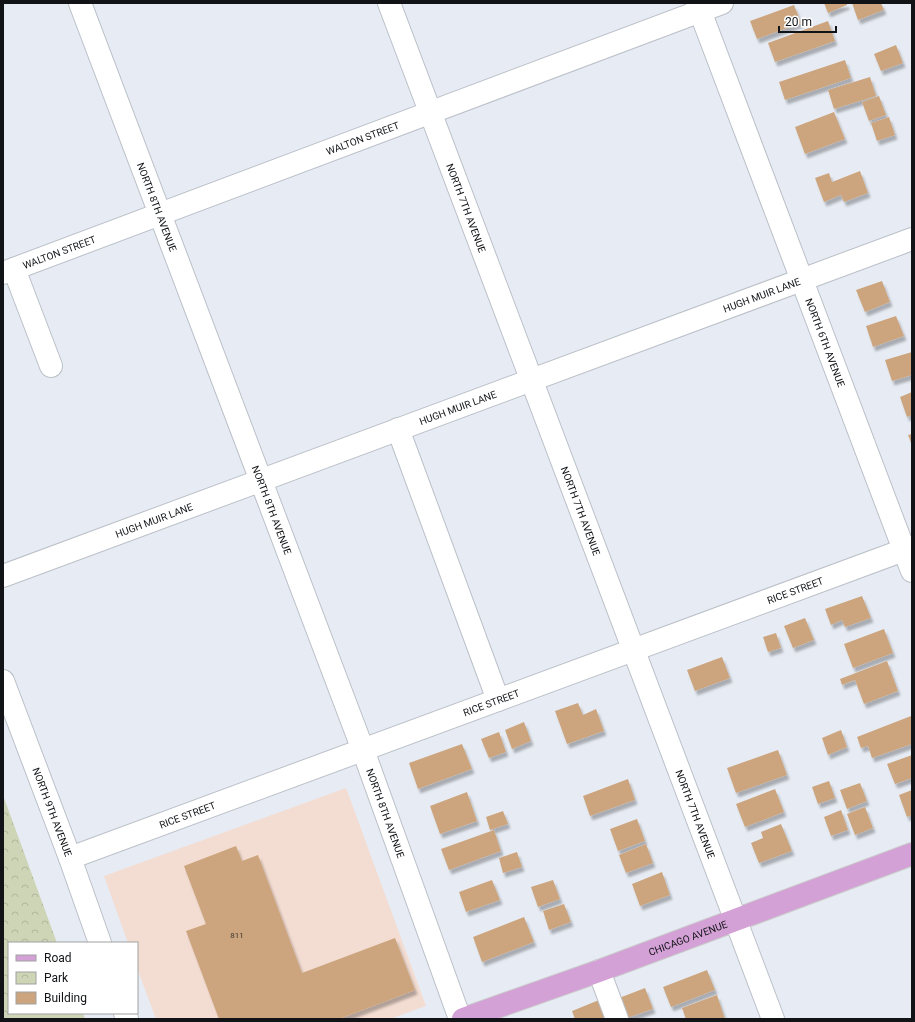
<svg xmlns="http://www.w3.org/2000/svg" width="915" height="1022" font-family="Roboto,sans-serif">
<defs>
<pattern id="park-crowns" width="20" height="18" patternUnits="userSpaceOnUse"><rect width="20" height="18" fill="#cdd5b6"/><path d="M2 6a3 3 0 1 1 6 0M12 15a3 3 0 1 1 6 0" fill="none" stroke="#afb69c"/></pattern>
<filter id="shadow"><feDropShadow dx="2.5" dy="4.5" stdDeviation="1" flood-color="#0004"/></filter>
</defs>
<rect width="100%" height="100%" fill="#e7ecf4"/>
<path fill="#f3dcd1" d="M 346,788 L 426,1006 L 390,1019 L 156,1019 L 137,968 L 137,943 L 128,943 L 104,876 Z"/>
<path fill="url(#park-crowns)" d="M 3,795 L 57,943 L 9,943 L 9,1013 L 83,1013 L 85,1019 L 3,1019 Z"/>
<path fill="#cca57e" filter="url(#shadow)" d="M 824,3 L 847,3 L 847,5 L 828,13 Z
M 852,3 L 881,3 L 884,10 L 858,20 Z
M 794,5 L 801,23 L 757,39 L 750,21 Z
M 828,21 L 835,41 L 775,62 L 768,43 Z
M 896,45 L 903,63 L 881,71 L 874,54 Z
M 845,60 L 851,78 L 785,100 L 779,82 Z
M 870,77 L 876,96 L 834,109 L 828,90 Z
M 879,96 L 886,115 L 869,121 L 862,102 Z
M 834,112 L 845,139 L 805,154 L 795,127 Z
M 889,117 L 895,135 L 877,141 L 871,123 Z
M 860,171 L 868,193 L 844,202 L 841,195 L 824,202 L 815,178 L 829,173 L 832,182 Z
M 882,281 L 890,302 L 865,312 L 856,290 Z
M 896,316 L 904,336 L 873,347 L 866,326 Z
M 912,352 L 912,375 L 892,381 L 885,360 Z
M 912,392 L 912,415 L 907,417 L 900,397 Z
M 912,434 L 912,445 L 908,435 Z
M 862,596 L 871,618 L 845,627 L 842,620 L 831,625 L 825,609 Z
M 805,618 L 814,640 L 793,648 L 784,626 Z
M 884,629 L 893,653 L 853,668 L 844,644 Z
M 776,633 L 781,648 L 768,652 L 763,637 Z
M 722,657 L 730,678 L 695,691 L 687,670 Z
M 887,661 L 898,691 L 864,704 L 855,680 L 842,685 L 840,679 Z
M 578,703 L 583,715 L 596,709 L 604,731 L 567,744 L 555,711 Z
M 911,716 L 912,744 L 872,758 L 868,746 L 861,748 L 857,737 Z
M 524,722 L 531,741 L 512,749 L 505,730 Z
M 841,730 L 847,747 L 828,755 L 822,738 Z
M 499,732 L 506,752 L 489,758 L 481,739 Z
M 462,744 L 472,769 L 418,789 L 409,763 Z
M 778,750 L 787,775 L 736,793 L 727,768 Z
M 912,755 L 912,778 L 895,784 L 887,764 Z
M 628,779 L 635,800 L 590,816 L 583,796 Z
M 829,781 L 835,798 L 818,804 L 812,787 Z
M 860,783 L 867,801 L 847,809 L 840,790 Z
M 775,789 L 784,812 L 745,827 L 736,804 Z
M 912,790 L 912,815 L 907,817 L 899,795 Z
M 467,792 L 477,821 L 440,834 L 430,806 Z
M 865,807 L 873,828 L 855,835 L 847,814 Z
M 841,810 L 848,830 L 831,836 L 824,817 Z
M 503,811 L 508,824 L 490,830 L 486,817 Z
M 637,819 L 645,841 L 618,851 L 610,829 Z
M 781,824 L 792,851 L 759,863 L 751,843 L 763,838 L 761,832 Z
M 494,830 L 501,851 L 449,870 L 441,849 Z
M 646,844 L 653,863 L 626,873 L 619,855 Z
M 236,846 L 242,861 L 258,855 L 302,973 L 395,938 L 415,990 L 339,1019 L 219,1019 L 186,931 L 206,924 L 184,866 Z
M 517,852 L 522,867 L 503,873 L 499,858 Z
M 662,872 L 670,895 L 640,906 L 632,884 Z
M 492,880 L 500,900 L 466,912 L 459,892 Z
M 553,880 L 560,899 L 538,907 L 531,887 Z
M 564,904 L 571,922 L 549,930 L 543,911 Z
M 524,917 L 534,942 L 482,962 L 473,937 Z
M 707,970 L 715,990 L 671,1007 L 663,987 Z
M 645,988 L 653,1009 L 624,1019 L 614,1000 Z
M 717,995 L 725,1019 L 686,1019 L 682,1008 Z
M 599,1000 L 606,1019 L 575,1019 L 572,1011 Z"/>
<g fill="none" stroke-linecap="round" stroke-linejoin="round">
<defs>
<g id="minor">
<path id="s1" d="M 80,3 L 363,750 L 460,1019"/>
<path id="s2" d="M 389,3 L 773,1019"/>
<path id="s3" d="M 697,3 L 912,571"/>
<path d="M 14,269 L 51,366"/>
<path id="s4" d="M 3,273 L 722,3"/>
<path d="M 398,429 L 498,700"/>
<path id="s5" d="M 3,576 L 912,239"/>
<path id="s6" d="M 3,681 L 70,858 L 100,943"/>
<path id="s7" d="M 70,858 L 912,547"/>
<path d="M 599,971 L 617,1019"/>
<path d="M 125,1013 L 127,1019"/>
</g>
<g id="major">
<path id="s8" d="M 463,1019 L 599,971 L 912,854"/>
</g>
</defs>
<use href="#minor" stroke="#bbc0c8" stroke-width="24"/>
<use href="#major" stroke="#cbcbcc" stroke-width="24"/>
<use href="#minor" stroke="#fff" stroke-width="22"/>
<use href="#major" stroke="#d4a1d6" stroke-width="22"/>
</g>
<g text-anchor="middle" stroke-width="4" stroke-linejoin="round" paint-order="stroke">
<g font-size="8" fill="#403830">
<text x="237" y="938">811</text>
</g>
<g font-size="10" fill="#111316" stroke="#fff">
<text dy="4" stroke="none"><textPath href="#s4" startOffset="384">WALTON STREET</textPath></text>
<text dy="4" stroke="none"><textPath href="#s1" startOffset="218">NORTH 8TH AVENUE</textPath></text>
<text dy="4" stroke="none"><textPath href="#s2" startOffset="219">NORTH 7TH AVENUE</textPath></text>
<text dy="4" stroke="none"><textPath href="#s4" startOffset="60">WALTON STREET</textPath></text>
<text dy="4" stroke="none"><textPath href="#s5" startOffset="809">HUGH MUIR LANE</textPath></text>
<text dy="4" stroke="none"><textPath href="#s3" startOffset="363">NORTH 6TH AVENUE</textPath></text>
<text dy="4" stroke="none"><textPath href="#s5" startOffset="485">HUGH MUIR LANE</textPath></text>
<text dy="4" stroke="none"><textPath href="#s1" startOffset="542">NORTH 8TH AVENUE</textPath></text>
<text dy="4" stroke="none"><textPath href="#s2" startOffset="543">NORTH 7TH AVENUE</textPath></text>
<text dy="4" stroke="none"><textPath href="#s5" startOffset="161">HUGH MUIR LANE</textPath></text>
<text dy="4" stroke="none"><textPath href="#s7" startOffset="773">RICE STREET</textPath></text>
<text dy="4" stroke="none"><textPath href="#s7" startOffset="449">RICE STREET</textPath></text>
<text dy="4" stroke="none"><textPath href="#s6" startOffset="140">NORTH 9TH AVENUE</textPath></text>
<text dy="4" stroke="none"><textPath href="#s1" startOffset="866">NORTH 8TH AVENUE</textPath></text>
<text dy="4" stroke="none"><textPath href="#s2" startOffset="867">NORTH 7TH AVENUE</textPath></text>
<text dy="4" stroke="none"><textPath href="#s7" startOffset="125">RICE STREET</textPath></text>
<text dy="4" stroke="none"><textPath href="#s8" startOffset="239">CHICAGO AVENUE</textPath></text>
</g>
</g>
<rect width="915" height="1022" fill="none" stroke="#111316" stroke-width="8"/>
<rect x="8" y="942" width="130" height="72" fill="#ffffff" stroke="#a0a1a2"/>
<rect x="16" y="955" width="20" height="6" fill="#d4a1d6" stroke="#a0a1a2"/>
<text x="44" y="962" font-size="12" fill="#111316">Road</text>
<rect x="16" y="972" width="20" height="12" fill="url(#park-crowns)" stroke="#a0a1a2"/>
<text x="44" y="982" font-size="12" fill="#111316">Park</text>
<rect x="16" y="992" width="20" height="12" fill="#cca57e" stroke="#a0a1a2"/>
<text x="44" y="1002" font-size="12" fill="#111316">Building</text>
<path d="M779 26v6h57v-6" fill="none" stroke="#111316" stroke-width="2"/>
<text x="785" y="26" font-size="12" fill="#111316" stroke="#ffffff" stroke-width="3" paint-order="stroke">20 m</text>
</svg>
